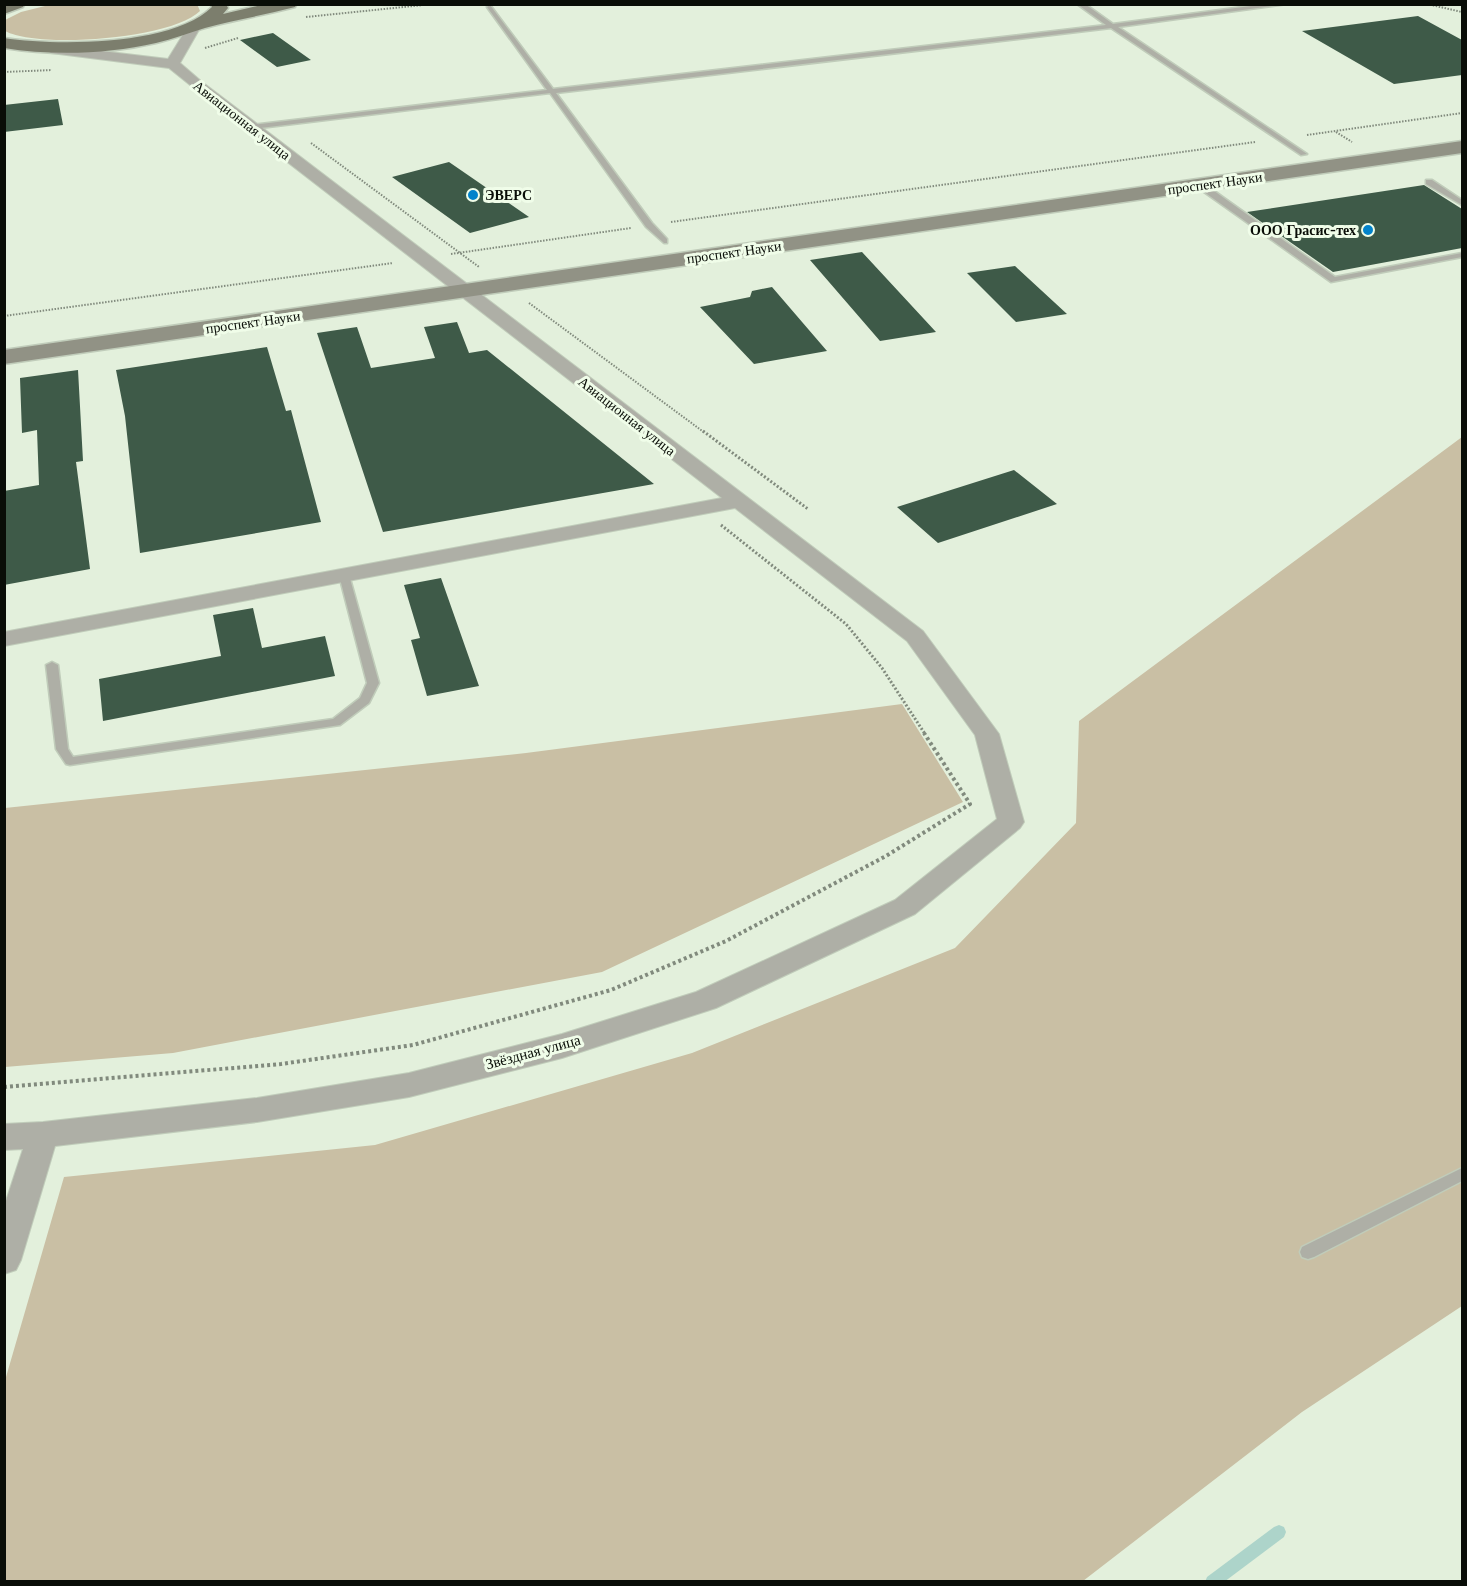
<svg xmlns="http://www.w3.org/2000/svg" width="1467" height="1586" font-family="'Libre Baskerville',serif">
<rect width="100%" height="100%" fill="#e3f0dc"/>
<path fill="#c9bfa4" d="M 197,4 L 200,11 C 172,39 38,49 5,31 L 5,20 L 21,12 L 49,5 Z
M 1462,437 L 1462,1306 L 1302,1412 L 1083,1581 L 5,1581 L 4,1384 L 64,1177 L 375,1145 L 692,1053 L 955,948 L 1076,823 L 1079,721 Z
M 902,704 L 963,802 L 602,972 L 173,1053 L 5,1067 L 5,808 L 526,753 Z"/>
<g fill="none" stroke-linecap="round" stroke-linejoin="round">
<path fill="#add4ca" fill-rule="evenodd" d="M 1279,1525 L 1284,1527 L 1286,1532 L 1284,1537 L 1224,1582 L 1205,1582 L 1207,1577 L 1274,1527 Z"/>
</g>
<path fill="#3e5a48" d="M 1418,16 L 1462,40 L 1462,75 L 1394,84 L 1302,31 Z
M 273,33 L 311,60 L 277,67 L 240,40 Z
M 58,99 L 63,125 L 4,132 L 4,105 Z
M 449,162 L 529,217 L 470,233 L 392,177 Z
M 1424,185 L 1462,209 L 1462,248 L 1333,272 L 1247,212 Z
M 862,252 L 936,332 L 880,341 L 810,260 Z
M 1015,266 L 1067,314 L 1016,322 L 967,273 Z
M 772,287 L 827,351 L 754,364 L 700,307 L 750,297 L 752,291 Z
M 457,322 L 469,353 L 487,350 L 654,484 L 383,532 L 317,333 L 357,327 L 371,368 L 435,358 L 424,327 Z
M 267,347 L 286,411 L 291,410 L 321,522 L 140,553 L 125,416 L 116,370 Z
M 78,370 L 83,461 L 76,462 L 90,569 L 4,585 L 4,491 L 39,485 L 37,430 L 22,433 L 20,378 Z
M 1014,470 L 1057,504 L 938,543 L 897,507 Z
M 441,578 L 479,686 L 427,696 L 411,640 L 420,638 L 404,585 Z
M 253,608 L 262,648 L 325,636 L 335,676 L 103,721 L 99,679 L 221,656 L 213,615 Z"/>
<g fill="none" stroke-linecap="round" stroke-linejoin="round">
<defs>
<path id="lane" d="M 1077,4 L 1085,4 L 1113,24 L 1266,4 L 1287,4 L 1118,27 L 1307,154 L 1301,155 L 1111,28 L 556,93 L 652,223 L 667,239 L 667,243 L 664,243 L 646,227 L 550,93 L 251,129 L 248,127 L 251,125 L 547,90 L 487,7 L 490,5 L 553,89 L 1106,25 Z
M 1426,180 L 1432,180 L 1462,200 L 1462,205 L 1426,184 Z
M 1197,183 L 1203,183 L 1335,277 L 1462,253 L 1462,257 L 1331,282 L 1197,187 Z
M 344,572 L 349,575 L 379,683 L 369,703 L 340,725 L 70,765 L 66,764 L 56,749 L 46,665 L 52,662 L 58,665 L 68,749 L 73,757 L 333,719 L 360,698 L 367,683 L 339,575 Z
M 1462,1168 L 1462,1181 L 1314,1257 L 1308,1259 L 1302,1257 L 1300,1252 L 1302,1247 Z"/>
<path id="street" d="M 194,24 L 200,28 L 180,63 L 202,82 L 923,631 L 999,734 L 1024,822 L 1020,828 L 915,914 L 716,1008 L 562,1058 L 409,1097 L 257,1122 L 55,1146 L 21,1260 L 16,1270 L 4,1274 L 4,1207 L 23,1149 L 4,1150 L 4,1124 L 43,1122 L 257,1098 L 409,1073 L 562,1034 L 696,992 L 895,900 L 997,819 L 975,735 L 907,641 L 735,508 L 4,646 L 4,632 L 722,498 L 246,130 L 169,68 L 51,53 L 44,49 L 51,45 L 168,59 L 189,25 Z"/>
<path id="secondary" d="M 1462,141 L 1462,153 L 4,364 L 4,350 Z"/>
<path id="primary" d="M 4,4 L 25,4 L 23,7 L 4,14 Z
M 210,4 L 226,4 L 228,8 L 223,14 L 266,4 L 297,4 L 295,7 C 265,15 234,20 205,28 C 188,33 173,39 156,43 C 108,54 54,56 4,48 L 4,38 C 56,46 173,46 212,7 Z"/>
</defs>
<use href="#lane" stroke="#c0ccba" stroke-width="3"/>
<use href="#street" stroke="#c0ccba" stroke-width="2"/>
<use href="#secondary" stroke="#c0ccba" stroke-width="3"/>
<use href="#primary" stroke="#c0ccba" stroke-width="3"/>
<path stroke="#818a7d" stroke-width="2" stroke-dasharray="1.5 1.5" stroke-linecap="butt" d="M 1427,4 L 1462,12
M 306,17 L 433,4
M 205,48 L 238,38
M 4,72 L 52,70
M 1336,132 L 1352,142
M 1307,135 L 1462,113
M 311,143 L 479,267
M 671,222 L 1255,142
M 451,254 L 631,228
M 529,303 L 705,433
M 4,316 L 393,263"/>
<path stroke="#818a7d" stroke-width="3" stroke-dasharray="2 2" stroke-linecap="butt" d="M 703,431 L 808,509
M 721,525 L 846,624 L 882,668 L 925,734"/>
<path stroke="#818a7d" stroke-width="4" stroke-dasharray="3 3" stroke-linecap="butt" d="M 4,1087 L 281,1064 L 413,1045 L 611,990 L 726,941 L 886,856 L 970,804 L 924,733"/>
<use href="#lane" fill="#aeafa6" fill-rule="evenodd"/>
<use href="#street" fill="#aeafa6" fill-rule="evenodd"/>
<use href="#secondary" fill="#919285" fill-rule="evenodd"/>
<use href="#primary" fill="#7c7e6d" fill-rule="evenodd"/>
</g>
<g fill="#0283cb" stroke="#f0fde9" stroke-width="2">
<circle cx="473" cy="195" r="6"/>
<circle cx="1368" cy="230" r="6"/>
</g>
<g text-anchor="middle" stroke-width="6" stroke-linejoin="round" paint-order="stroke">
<g font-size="14" fill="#090d07" stroke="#f0fde9">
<text transform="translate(242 120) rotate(38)" y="5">Авиационная улица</text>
<text transform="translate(1215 183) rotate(-8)" y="5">проспект Науки</text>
<text transform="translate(734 252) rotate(-8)" y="5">проспект Науки</text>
<text transform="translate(253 322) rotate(-8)" y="5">проспект Науки</text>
<text transform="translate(627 416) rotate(38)" y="5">Авиационная улица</text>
</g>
<g font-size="14" font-weight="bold" fill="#090d07" stroke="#f0fde9" text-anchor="start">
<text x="485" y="200">ЭВЕРС</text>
<text x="1356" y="235" text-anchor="end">ООО Грасис-тех</text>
</g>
<g font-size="15" fill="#090d07" stroke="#f0fde9">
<text transform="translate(533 1052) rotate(-15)" y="5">Звёздная улица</text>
</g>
</g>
<rect width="1467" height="1586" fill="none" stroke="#090d07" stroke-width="12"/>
</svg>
